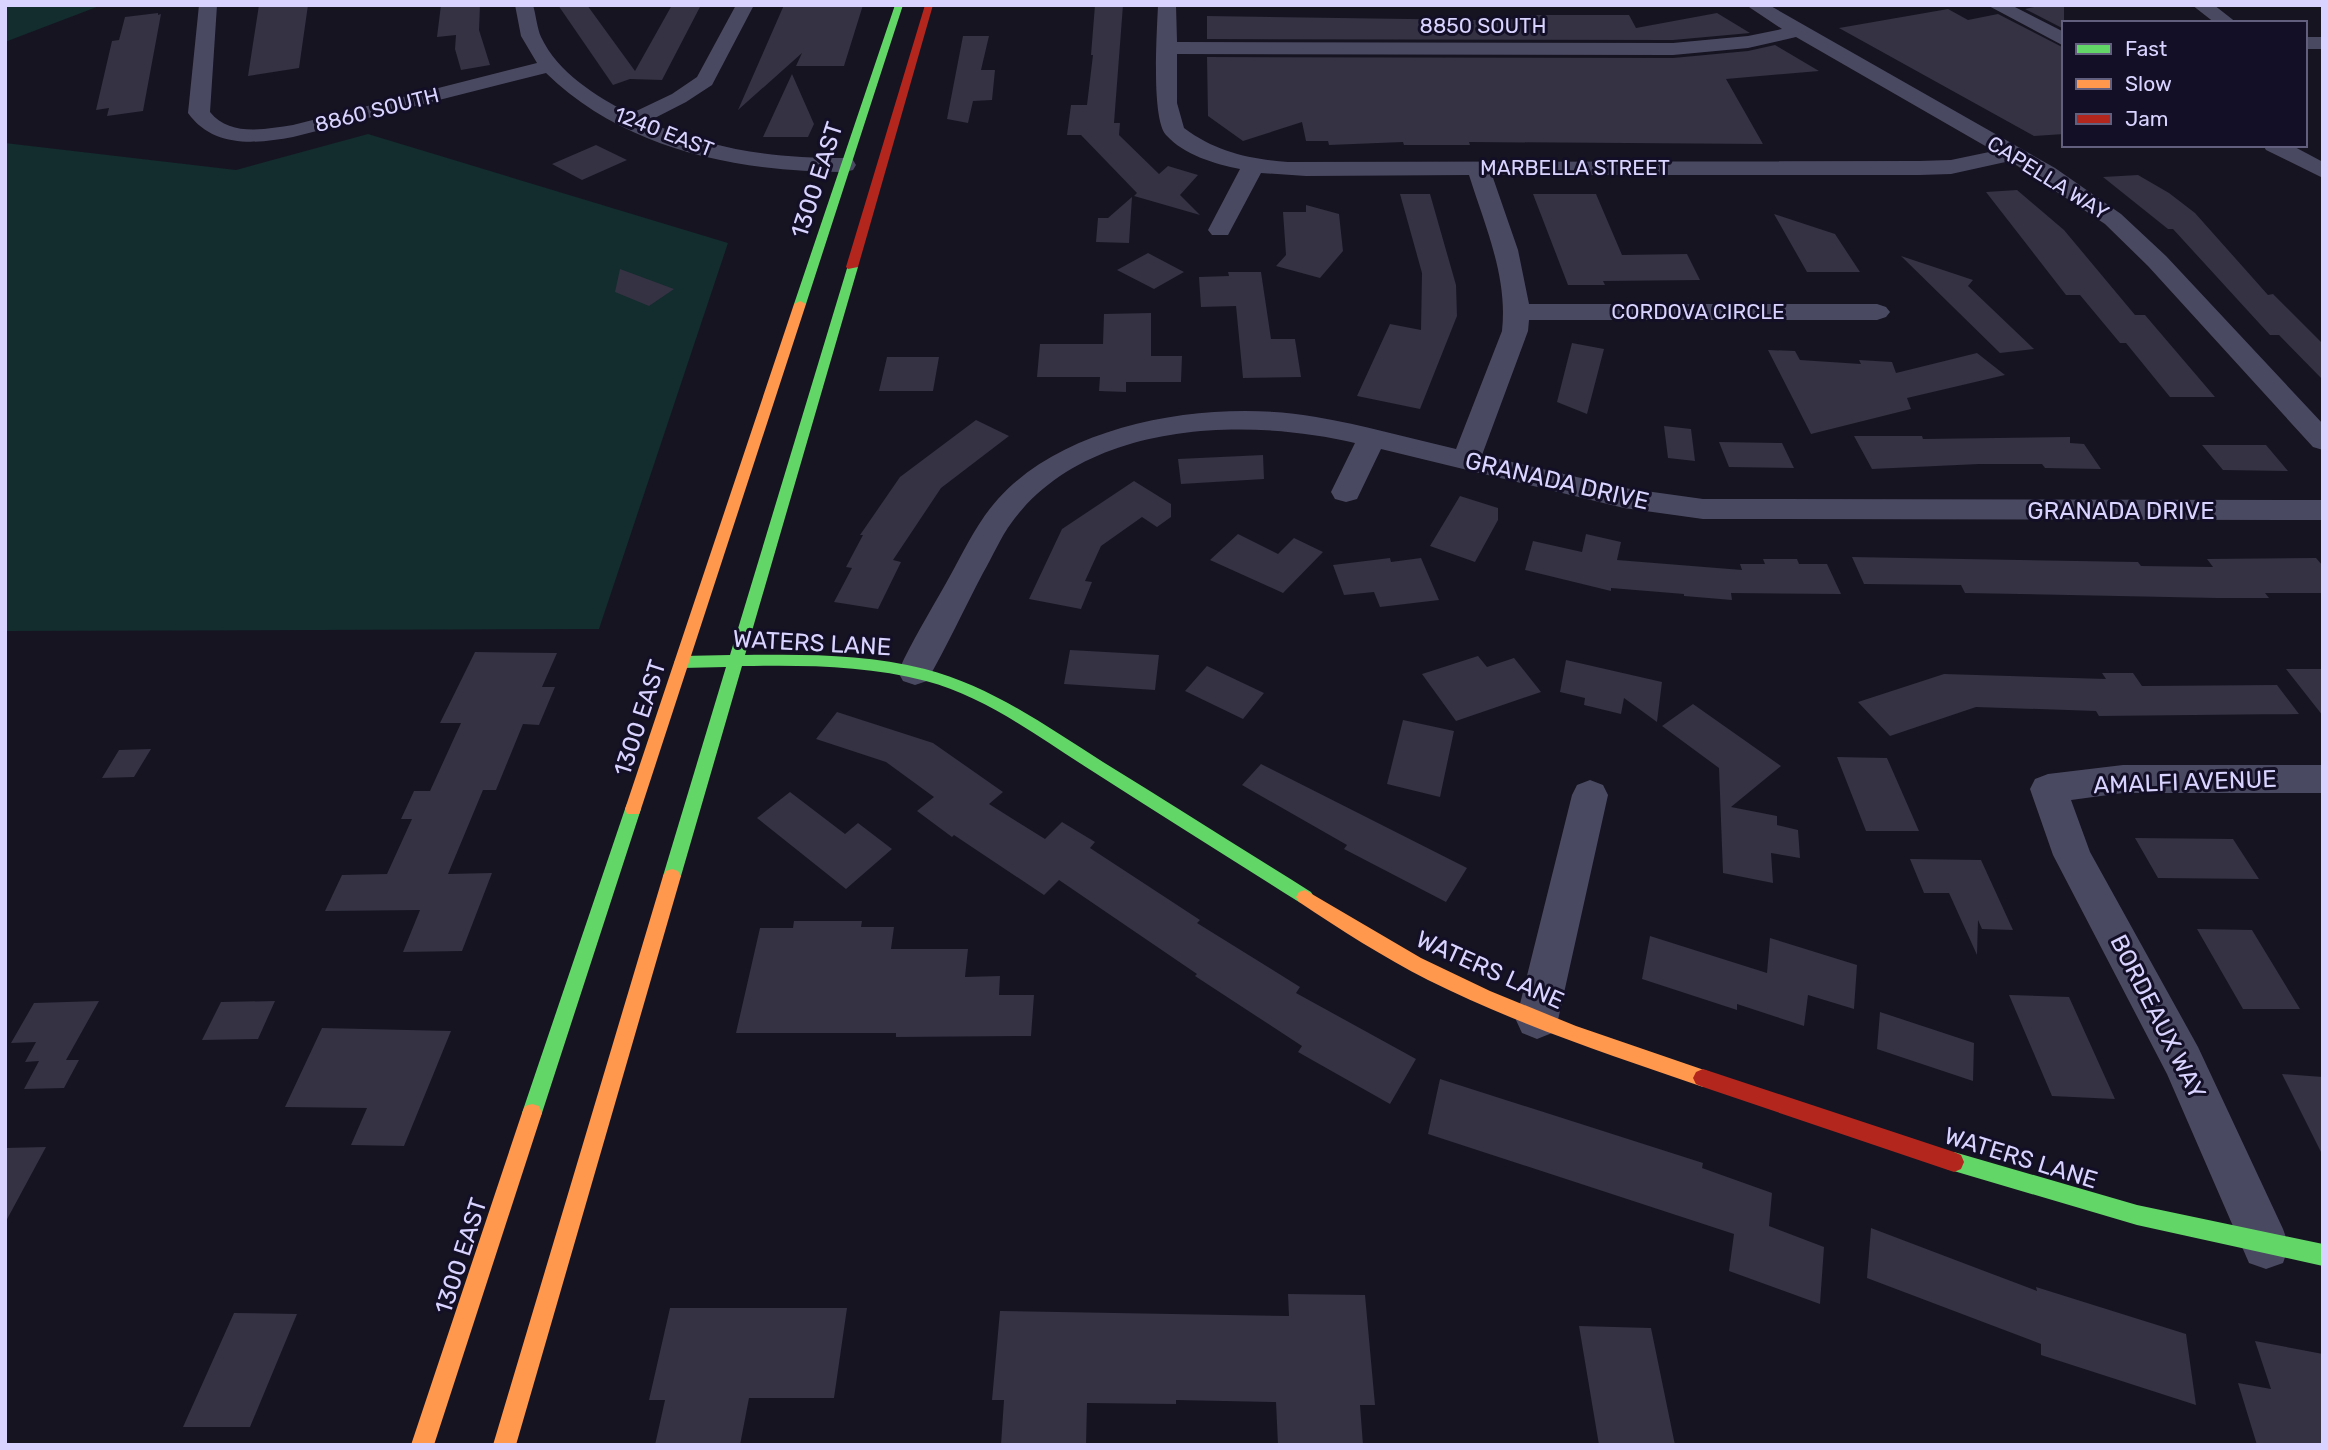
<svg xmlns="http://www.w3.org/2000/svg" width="2328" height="1450" font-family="Rubik,sans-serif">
<rect width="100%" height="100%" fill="#161421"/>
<path fill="#132c2d" d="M 5,5 L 102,5 L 5,42 Z
M 368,134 L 728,243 L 599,629 L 5,631 L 5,143 L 236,170 Z"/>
<path fill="#343243" d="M 259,5 L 308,5 L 299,68 L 248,76 Z
M 441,5 L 480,5 L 479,30 L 490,65 L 461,70 L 455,49 L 456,35 L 437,37 Z
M 558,5 L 587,5 L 635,71 L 672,5 L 701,5 L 662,80 L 630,79 L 613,85 Z
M 784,5 L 863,5 L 844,66 L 796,66 L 802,53 L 738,110 Z
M 1095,5 L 1123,5 L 1114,123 L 1120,123 L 1119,135 L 1159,174 L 1168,166 L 1198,175 L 1180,195 L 1200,215 L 1134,196 L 1137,193 L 1081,135 L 1067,135 L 1071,105 L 1087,105 L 1093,55 L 1091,55 Z
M 2044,5 L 2064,5 L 2064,29 L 2025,9 Z
M 1948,9 L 1968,20 L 1998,14 L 2064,48 L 2064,134 L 2034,136 L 1839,28 Z
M 158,13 L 158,15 L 161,14 L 143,111 L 107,116 L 109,108 L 96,110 L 112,41 L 119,40 L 125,17 Z
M 1717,13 L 1750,33 L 1673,40 L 1207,39 L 1207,16 L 1478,20 L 1532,19 L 1530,15 L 1629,15 L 1636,28 Z
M 963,36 L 989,36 L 981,70 L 995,70 L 992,100 L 973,101 L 968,123 L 947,119 Z
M 1775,45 L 1819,71 L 1726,79 L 1763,144 L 1469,142 L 1470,145 L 1404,145 L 1403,142 L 1329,145 L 1328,141 L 1306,141 L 1302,122 L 1243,141 L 1208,116 L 1207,57 L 1673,58 L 1748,51 Z
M 792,74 L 814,124 L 808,137 L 763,137 Z
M 596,145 L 627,160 L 582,180 L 552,164 Z
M 2138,175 L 2169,193 L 2195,213 L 2268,295 L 2273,294 L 2323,344 L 2323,380 L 2279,335 L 2270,335 L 2173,229 L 2168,229 L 2103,177 Z
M 2017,190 L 2064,230 L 2135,315 L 2145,315 L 2215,397 L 2170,397 L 2126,343 L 2120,343 L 2080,295 L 2066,295 L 1986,192 Z
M 1400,194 L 1430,194 L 1456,285 L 1457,316 L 1420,409 L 1357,396 L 1390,324 L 1421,330 L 1422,273 Z
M 1533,194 L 1596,194 L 1622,255 L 1687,254 L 1700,280 L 1603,281 L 1605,285 L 1568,285 Z
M 1132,197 L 1129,243 L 1096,242 L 1098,218 L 1108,218 Z
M 1306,205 L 1339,214 L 1343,251 L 1320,278 L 1276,266 L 1286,255 L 1283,212 L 1306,212 Z
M 1774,214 L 1835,234 L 1860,272 L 1807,272 Z
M 1148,253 L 1184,272 L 1154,289 L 1117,270 Z
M 1901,256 L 1973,280 L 1968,286 L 2034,349 L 2000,353 Z
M 620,269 L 674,289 L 649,306 L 615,292 Z
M 1228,272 L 1261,272 L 1271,339 L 1295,339 L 1301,377 L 1243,378 L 1236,306 L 1201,307 L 1199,277 L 1229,276 Z
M 1151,313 L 1151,356 L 1182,356 L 1181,382 L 1126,382 L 1126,392 L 1099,391 L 1100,377 L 1037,377 L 1040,344 L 1103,344 L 1104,314 Z
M 1572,343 L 1604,349 L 1587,414 L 1557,402 Z
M 1768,350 L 1795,351 L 1800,360 L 1861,364 L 1859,360 L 1892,362 L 1896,373 L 1977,353 L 2005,375 L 1907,398 L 1911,409 L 1811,434 Z
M 887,357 L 939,357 L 933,391 L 879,391 Z
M 976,420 L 1009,436 L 941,488 L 893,560 L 901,562 L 878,609 L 834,602 L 852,568 L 846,567 L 863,535 L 860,535 L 900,477 Z
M 1664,426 L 1691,429 L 1695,461 L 1668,458 Z
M 1854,436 L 1922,436 L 1923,439 L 2070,437 L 2070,443 L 2084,444 L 2101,469 L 2045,468 L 2042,464 L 1979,464 L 1872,469 Z
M 1719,442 L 1782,443 L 1794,468 L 1729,467 Z
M 2202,445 L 2266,445 L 2288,471 L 2223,470 Z
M 1263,455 L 1264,479 L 1181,484 L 1178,459 Z
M 1134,481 L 1171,504 L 1171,517 L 1157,527 L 1142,517 L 1101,546 L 1085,581 L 1092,582 L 1081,609 L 1029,599 L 1062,529 Z
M 1460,496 L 1498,508 L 1498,520 L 1475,562 L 1430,546 Z
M 1238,534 L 1278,554 L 1294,538 L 1323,552 L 1283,593 L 1210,560 Z
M 1586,534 L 1621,542 L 1617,560 L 1742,570 L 1740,564 L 1765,564 L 1763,559 L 1797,559 L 1799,564 L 1827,564 L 1841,594 L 1731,593 L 1732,600 L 1684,596 L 1684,594 L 1611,588 L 1611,591 L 1525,570 L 1533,541 L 1582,552 Z
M 1852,557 L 2138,562 L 2141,566 L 2213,567 L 2207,559 L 2316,558 L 2323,566 L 2323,593 L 2265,593 L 2269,598 L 2217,598 L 1965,593 L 1961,585 L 1864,584 Z
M 1390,558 L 1391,562 L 1421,558 L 1439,600 L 1380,607 L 1374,592 L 1344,595 L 1333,565 Z
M 1070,650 L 1159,655 L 1155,690 L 1064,684 Z
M 475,652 L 557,653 L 542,687 L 555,687 L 539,725 L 523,724 L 496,790 L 483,790 L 448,874 L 492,873 L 462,951 L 403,952 L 420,910 L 325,911 L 342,875 L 387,874 L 412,819 L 401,819 L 414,791 L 430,791 L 461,723 L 440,723 Z
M 1478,656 L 1487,667 L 1514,658 L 1541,692 L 1456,721 L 1422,674 Z
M 1566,660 L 1662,682 L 1657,722 L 1624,698 L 1621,714 L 1584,705 L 1585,698 L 1560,692 Z
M 1207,666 L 1264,693 L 1243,719 L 1185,691 Z
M 2286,669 L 2323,669 L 2323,716 Z
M 2102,673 L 2133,673 L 2142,686 L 2277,685 L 2299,714 L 2099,716 L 2096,711 L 1976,707 L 1890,736 L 1858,702 L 1944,674 L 2106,679 Z
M 1693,704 L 1781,766 L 1731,807 L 1777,816 L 1777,825 L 1798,830 L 1800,858 L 1771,853 L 1773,883 L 1723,873 L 1719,768 L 1662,726 Z
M 837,712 L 933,743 L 1003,792 L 989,804 L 1045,839 L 1062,822 L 1095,842 L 1090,848 L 1200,920 L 1197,923 L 1300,987 L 1296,993 L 1416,1059 L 1390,1104 L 1298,1052 L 1302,1046 L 1195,976 L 1197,974 L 1059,880 L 1044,895 L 954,835 L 952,837 L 917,811 L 934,797 L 886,762 L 816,739 Z
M 1403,720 L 1454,731 L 1440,797 L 1387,784 Z
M 151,749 L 134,777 L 102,778 L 119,750 Z
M 1837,757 L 1887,758 L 1919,831 L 1866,831 Z
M 1261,764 L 1467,868 L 1446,902 L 1344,849 L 1347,845 L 1242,785 Z
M 790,792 L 845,834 L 858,823 L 892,849 L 846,889 L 757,818 Z
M 2135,838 L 2233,839 L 2259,879 L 2158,878 Z
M 1910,859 L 1981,860 L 2013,930 L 1982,929 L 1978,920 L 1977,955 L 1949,893 L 1924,893 Z
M 794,921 L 862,921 L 861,927 L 894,927 L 891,949 L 968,949 L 965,977 L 1000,976 L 999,995 L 1034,995 L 1031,1036 L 896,1037 L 896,1033 L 736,1033 L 760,928 L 793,928 Z
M 2197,929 L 2252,930 L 2300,1009 L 2243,1009 Z
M 1650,936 L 1767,973 L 1770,938 L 1857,965 L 1854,1009 L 1808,995 L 1804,1026 L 1737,1004 L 1737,1010 L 1642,979 Z
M 2009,995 L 2069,997 L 2115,1099 L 2052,1096 Z
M 99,1001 L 66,1060 L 79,1060 L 64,1088 L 24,1089 L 39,1061 L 25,1062 L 36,1042 L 11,1043 L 34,1003 Z
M 275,1001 L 258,1039 L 202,1040 L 221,1002 Z
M 1880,1012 L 1974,1043 L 1973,1081 L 1877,1049 Z
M 322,1028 L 451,1031 L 404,1146 L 351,1145 L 367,1108 L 285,1107 Z
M 2282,1074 L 2323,1077 L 2323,1156 Z
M 1440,1079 L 1703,1163 L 1702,1168 L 1772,1193 L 1769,1226 L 1824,1247 L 1820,1304 L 1729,1271 L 1734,1234 L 1428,1134 Z
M 46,1147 L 5,1223 L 5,1148 Z
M 1871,1228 L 2037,1291 L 2036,1287 L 2186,1334 L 2196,1405 L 2041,1355 L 2041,1344 L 1867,1278 Z
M 1288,1294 L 1365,1295 L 1375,1405 L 1360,1405 L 1363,1445 L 1278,1445 L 1276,1402 L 1176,1400 L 1176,1404 L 1087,1403 L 1086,1445 L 1001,1445 L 1004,1400 L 992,1400 L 1000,1311 L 1289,1316 Z
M 670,1308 L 847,1308 L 834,1398 L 749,1398 L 740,1445 L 655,1445 L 665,1400 L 649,1400 Z
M 234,1313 L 297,1314 L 250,1427 L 183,1427 Z
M 1579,1326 L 1651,1328 L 1675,1445 L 1599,1445 Z
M 2255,1341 L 2323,1354 L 2323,1445 L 2257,1445 L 2238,1383 L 2271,1389 Z"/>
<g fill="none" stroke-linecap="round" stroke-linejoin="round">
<path fill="#4a4962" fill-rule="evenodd" d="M 199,5 L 217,5 L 210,112 C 230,137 265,129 293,125 L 537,63 L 521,36 L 515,5 L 533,5 C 536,15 537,28 541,37 C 558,73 596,96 630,114 L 672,94 L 697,77 L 736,5 L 754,5 L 712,85 L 686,102 L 647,122 C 718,150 769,158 845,158 L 853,160 L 856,165 L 853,170 L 845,172 C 739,172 625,150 546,73 L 293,137 C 255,144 213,148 188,113 Z
M 1158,5 L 1176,5 L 1177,42 L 1673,43 L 1748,36 L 1782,29 L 1746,5 L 1769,5 L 2055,168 L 2121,214 L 2166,256 L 2323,424 L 2323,450 L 2313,447 L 2148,266 L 2105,224 L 2010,161 L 1951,174 L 1919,175 L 1492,175 L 1518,250 L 1529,304 L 1877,304 L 1886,307 L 1890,312 L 1886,317 L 1877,320 L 1529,320 L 1528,331 L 1482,455 L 1624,488 L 1703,499 L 2323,500 L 2323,520 L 1703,519 L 1624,508 L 1381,449 L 1357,499 L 1346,502 L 1335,499 L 1331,492 L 1355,443 C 1245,417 1086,421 1012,522 C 1000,538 993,556 983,573 C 964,609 947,646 927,681 L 915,685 L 903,681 L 898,672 L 904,659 C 918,631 935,603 950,576 C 965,549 978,521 998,499 C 1069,420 1216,399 1316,417 C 1363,425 1409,438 1456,449 L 1502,331 C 1508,277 1485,226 1469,175 L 1306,176 L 1261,173 L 1228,235 L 1212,235 L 1208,230 L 1240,169 C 1215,164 1184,155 1166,135 C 1151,118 1157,31 1158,5 ZM 1796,37 L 1994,151 L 1951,160 L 1919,161 L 1288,162 C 1249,159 1216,152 1184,128 L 1177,103 L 1177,54 L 1673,55 L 1748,48 Z
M 1987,5 L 2011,5 L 2064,32 L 2064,46 Z
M 2192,5 L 2214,5 L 2237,23 L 2215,23 Z
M 2305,37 L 2323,37 L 2323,49 L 2305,49 Z
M 2263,145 L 2291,145 L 2323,162 L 2323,178 L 2266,150 Z
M 2123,765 L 2323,765 L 2323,793 L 2123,793 L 2071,800 L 2090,852 L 2198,1047 L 2283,1229 L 2289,1246 L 2283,1263 L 2266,1269 L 2249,1263 L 2167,1074 L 2053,855 L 2030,789 L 2035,779 L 2048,774 Z
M 1590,780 L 1603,785 L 1608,795 L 1558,1020 L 1552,1033 L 1537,1039 L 1522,1033 L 1516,1020 L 1572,795 L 1577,785 Z"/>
<path fill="#63d668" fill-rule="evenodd" d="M 895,5 L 903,5 L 806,304 L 796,306 L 794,304 Z
M 848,265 L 858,267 L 745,655 C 805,654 866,654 925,669 C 991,686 1046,726 1103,762 C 1173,805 1242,849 1311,892 L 1314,897 L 1311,902 L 1305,904 L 1299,902 C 1229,858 1158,813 1089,769 C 1037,736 986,697 926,681 C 866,665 803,665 742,666 L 681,876 L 678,881 L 672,883 L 666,881 L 663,876 L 726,667 L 682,668 L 674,662 L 682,656 L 730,655 Z
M 633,802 L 639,804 L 641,809 L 542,1113 L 539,1120 L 532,1122 L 525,1120 L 522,1113 L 625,809 L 627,804 Z
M 1954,1152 L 2137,1205 L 2323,1244 L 2323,1266 L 2137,1225 L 1947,1169 L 1944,1162 L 1947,1155 Z"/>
<path fill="#ff974d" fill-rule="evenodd" d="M 800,301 L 806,304 L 641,809 L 639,814 L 627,814 L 625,809 L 794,304 Z
M 672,869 L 678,871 L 681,876 L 516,1445 L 493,1445 L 663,876 L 666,871 Z
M 1305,890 L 1421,958 L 1490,991 L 1576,1026 L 1710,1072 L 1713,1078 L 1710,1084 L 1703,1087 C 1610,1055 1516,1024 1428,980 C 1383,957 1341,930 1299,902 L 1296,897 L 1299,892 Z
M 532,1104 L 539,1106 L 542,1113 L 434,1445 L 411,1445 L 522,1113 L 525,1106 Z"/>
<path fill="#b3261e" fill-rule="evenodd" d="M 925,5 L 933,5 L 858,267 L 848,269 L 846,267 Z
M 1703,1069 L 1954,1152 L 1961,1155 L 1964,1162 L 1961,1169 L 1954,1172 L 1703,1087 L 1696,1084 L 1693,1078 L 1696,1072 Z"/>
</g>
<g text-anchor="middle" stroke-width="6" stroke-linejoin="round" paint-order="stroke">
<g font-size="21" fill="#d9d4ff" stroke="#130f26">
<text x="1483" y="33">8850 SOUTH</text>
<text transform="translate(377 110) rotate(-14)" y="7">8860 SOUTH</text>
<text transform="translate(664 132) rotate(21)" y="7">1240 EAST</text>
<text x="1575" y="175">MARBELLA STREET</text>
<text transform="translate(2048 178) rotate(32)" y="7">CAPELLA WAY</text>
<text x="1698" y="319">CORDOVA CIRCLE</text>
</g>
<g font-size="24" fill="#d9d4ff" stroke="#130f26">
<text transform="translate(817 180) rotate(-72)" y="8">1300 EAST</text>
<text transform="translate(1557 481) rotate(13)" y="8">GRANADA DRIVE</text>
<text x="2121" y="519">GRANADA DRIVE</text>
<text transform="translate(812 643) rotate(3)" y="8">WATERS LANE</text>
<text transform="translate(640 718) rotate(-72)" y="8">1300 EAST</text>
<text transform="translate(2185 782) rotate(-2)" y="8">AMALFI AVENUE</text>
<text transform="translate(1490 970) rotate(24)" y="8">WATERS LANE</text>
<text transform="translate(2158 1017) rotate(63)" y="8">BORDEAUX WAY</text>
<text transform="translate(2021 1158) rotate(17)" y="8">WATERS LANE</text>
<text transform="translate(461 1256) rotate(-72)" y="8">1300 EAST</text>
</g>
</g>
<rect width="2328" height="1450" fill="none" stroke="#d9d4ff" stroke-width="14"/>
<rect x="2062" y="21" width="245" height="126" fill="#130f26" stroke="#625e7d" stroke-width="2"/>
<rect x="2076" y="44" width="35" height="10" fill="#63d668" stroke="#625e7d" stroke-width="2"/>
<text x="2125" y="56" font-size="21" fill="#d9d4ff">Fast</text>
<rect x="2076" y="79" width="35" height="10" fill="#ff974d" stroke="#625e7d" stroke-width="2"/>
<text x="2125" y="91" font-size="21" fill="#d9d4ff">Slow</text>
<rect x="2076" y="114" width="35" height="10" fill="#b3261e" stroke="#625e7d" stroke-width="2"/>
<text x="2125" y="126" font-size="21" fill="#d9d4ff">Jam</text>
</svg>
